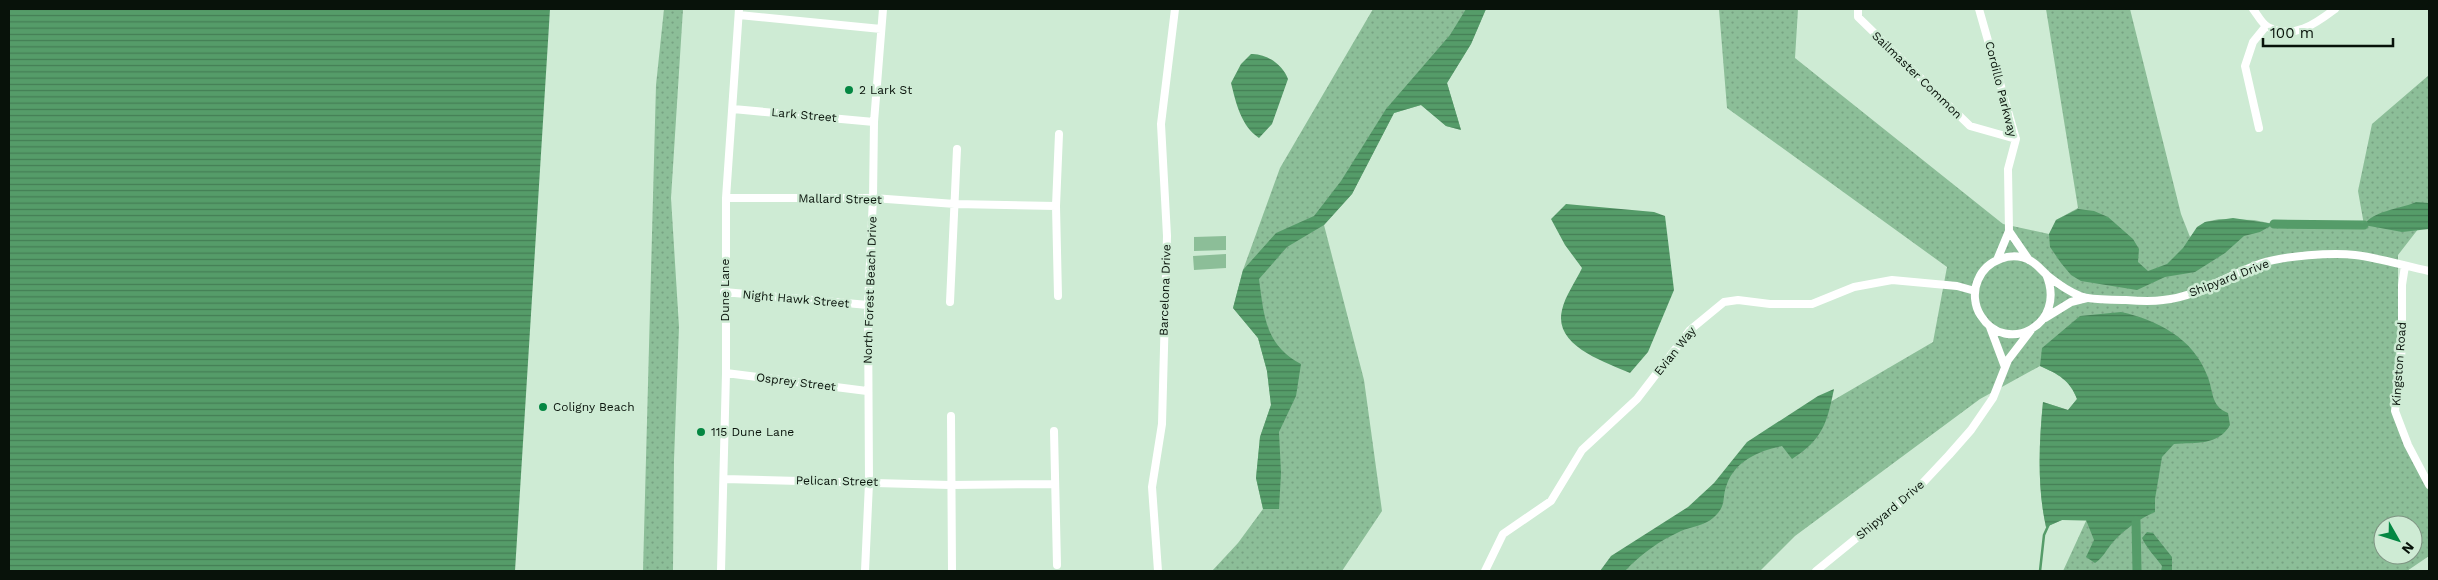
<svg xmlns="http://www.w3.org/2000/svg" width="2438" height="580" font-family="'Work Sans',sans-serif">
<defs>
<pattern id="grass-dots" width="8" height="8" patternUnits="userSpaceOnUse" patternTransform="scale(1.25)"><rect width="8" height="8" fill="#8cbe98"/><path d="M2 2h.1M6 6h.1" fill="none" stroke="#77a282" stroke-width="1.8" stroke-linecap="round"/></pattern>
<pattern id="water-rules" width="6" height="5" patternUnits="userSpaceOnUse" patternTransform="scale(1.25)"><rect width="6" height="5" fill="#559c69"/><path d="M0 2.5h6" fill="none" stroke="#447e55"/></pattern>
</defs>
<rect width="100%" height="100%" fill="#ceebd4"/>
<path fill="url(#grass-dots)" fill-rule="evenodd" d="M 664,9 L 683,9 L 671,198 L 679,327 L 674,460 L 673,571 L 643,571 L 656,85 Z
M 1373,9 L 1486,9 L 1471,44 L 1447,83 L 1461,130 L 1446,126 L 1421,105 L 1394,113 L 1352,194 L 1324,225 L 1364,380 L 1382,511 L 1342,571 L 1212,571 L 1238,543 L 1263,509 L 1256,478 L 1260,437 L 1271,405 L 1267,371 L 1258,338 L 1233,308 L 1243,270 L 1280,168 Z
M 1719,9 L 1798,9 L 1795,58 L 2003,224 L 2049,234 L 2056,220 L 2078,208 L 2046,9 L 2130,9 L 2181,214 L 2190,237 L 2205,222 L 2219,219 L 2254,220 L 2274,224 L 2364,225 L 2358,191 L 2372,124 L 2429,75 L 2429,215 L 2398,255 L 2398,323 L 2392,410 L 2429,481 L 2429,556 L 2407,571 L 2063,571 L 2086,521 L 2062,520 L 2046,527 C 2037,487 2039,442 2043,402 L 2068,410 L 2077,399 C 2070,380 2058,374 2040,366 L 1980,399 L 1795,536 L 1760,571 L 1609,571 L 1712,498 L 1738,456 L 1933,342 L 1947,267 L 1727,108 ZM 2383,525 L 2413,525 L 2413,555 L 2383,555 Z"/>
<path fill="#8cbe98" d="M 1226,236 L 1226,250 L 1194,251 L 1194,237 Z
M 1226,254 L 1226,268 L 1194,270 L 1193,256 Z"/>
<path fill="url(#water-rules)" d="M 9,9 L 550,9 L 515,571 L 9,571 Z
M 1466,9 L 1486,9 L 1471,44 L 1447,83 L 1461,130 L 1446,126 L 1421,105 L 1394,113 L 1352,194 L 1324,225 L 1287,247 L 1259,279 C 1264,316 1265,345 1301,364 L 1296,396 L 1279,432 L 1281,473 L 1279,509 L 1263,509 L 1256,478 L 1260,437 L 1271,405 L 1267,371 L 1258,338 L 1233,308 L 1243,270 L 1276,233 L 1314,216 L 1341,181 L 1386,109 L 1450,35 Z
M 1251,54 C 1266,53 1283,65 1288,79 L 1272,124 L 1259,138 C 1241,126 1236,103 1231,83 L 1241,64 Z
M 2416,202 L 2429,203 L 2429,229 L 2402,232 L 2364,225 C 2374,210 2398,210 2416,202 Z
M 1566,204 L 1654,212 L 1665,216 L 1674,290 L 1648,352 L 1630,373 C 1605,362 1553,346 1562,310 C 1565,296 1576,281 1582,268 L 1565,245 L 1551,219 Z
M 2078,209 L 2094,211 L 2108,217 L 2133,239 L 2139,249 L 2138,262 L 2148,271 L 2167,264 L 2183,248 L 2197,227 L 2205,222 L 2233,218 L 2274,224 L 2260,232 L 2244,236 L 2225,253 L 2195,272 L 2165,277 L 2137,290 L 2081,281 L 2071,275 L 2061,263 L 2050,247 L 2049,234 L 2056,220 Z
M 2121,312 C 2157,320 2193,338 2207,375 C 2214,391 2210,406 2228,413 L 2230,425 C 2218,446 2196,442 2174,444 L 2162,457 L 2155,499 L 2155,512 C 2139,519 2125,529 2113,542 C 2106,550 2104,557 2095,563 L 2086,557 L 2094,540 L 2086,520 L 2062,520 L 2046,527 C 2037,487 2039,442 2043,402 L 2068,410 L 2077,399 C 2070,380 2058,374 2040,366 L 2042,348 L 2080,316 Z
M 1834,389 C 1827,423 1823,439 1792,459 L 1782,446 C 1760,450 1735,461 1727,484 C 1721,498 1728,505 1713,518 C 1705,525 1691,527 1681,531 C 1659,541 1641,554 1625,571 L 1600,571 L 1611,556 L 1688,507 L 1714,483 L 1747,442 L 1818,396 Z
M 2147,532 L 2153,533 L 2172,557 L 2172,571 L 2161,571 L 2162,566 C 2155,556 2147,549 2142,538 Z"/>
<g fill="none" stroke-linecap="round" stroke-linejoin="round">
<path stroke="#559c69" stroke-width="2.5" d="M 2040,571 L 2044,535 L 2049,524"/>
<path stroke="#559c69" stroke-width="9" d="M 2274,224 L 2364,225
M 2136,521 L 2137,571"/>
<path stroke="#fff" stroke-width="8" d="M 1858,9 L 1858,17 L 1970,126 L 2016,139
M 1979,9 L 2016,139 L 2008,169 L 2009,231 L 1997,260
M 2253,9 C 2257,14 2262,24 2268,27 C 2294,40 2315,24 2335,9
M 739,15 L 881,29
M 733,109 L 874,122
M 2259,128 L 2245,66 L 2253,42 L 2266,26
M 726,198 L 873,198 L 955,204 L 1056,206
M 2009,231 L 2029,260
M 2405,266 L 2402,285 L 2402,347 L 2395,411 L 2408,445 L 2429,485
M 2046,274 C 2068,325 2006,356 1981,316 C 1974,306 1973,291 1978,280 C 1986,260 2012,250 2031,261 C 2038,265 2042,271 2048,276 C 2058,284 2068,291 2080,296 C 2093,301 2111,299 2125,300 C 2138,301 2150,302 2163,300 C 2198,297 2229,274 2262,263 C 2284,256 2332,252 2355,255 C 2380,258 2405,266 2429,271
M 724,292 L 868,305
M 1058,296 L 1056,206 L 1059,134
M 950,302 L 957,149
M 2045,318 L 2071,302 L 2087,298
M 1990,327 L 2005,367
M 726,373 L 867,391
M 951,416 L 952,571
M 1054,431 L 1057,565
M 724,479 L 950,485 L 1055,484
M 721,571 L 726,373 L 726,198 L 739,9
M 865,571 L 869,483 L 868,305 L 873,198 L 874,122 L 883,9
M 1158,571 L 1152,487 L 1162,424 L 1167,236 L 1161,124 L 1175,9
M 1485,571 L 1503,534 L 1551,501 L 1582,450 L 1637,399 L 1690,330 L 1724,302 L 1738,300 L 1770,304 L 1812,304 L 1854,287 L 1892,280 L 1957,286 L 1975,291
M 1816,571 L 1918,488 L 1949,455 L 1971,430 L 1993,398 L 2008,360 L 2031,330"/>
</g>
<g fill="#048742" stroke="#ceebd4" stroke-width="2">
<circle cx="849" cy="90" r="5"/>
<circle cx="543" cy="407" r="5"/>
<circle cx="701" cy="432" r="5"/>
</g>
<g text-anchor="middle" stroke-width="5" stroke-linejoin="round" paint-order="stroke">
<g font-size="12" fill="#08120a" stroke="#ceebd4">
<text transform="translate(1917 75) rotate(44)" y="4">Sailmaster Common</text>
<text transform="translate(2001 89) rotate(76)" y="4">Cordillo Parkway</text>
<text transform="translate(804 115) rotate(5)" y="4">Lark Street</text>
<text transform="translate(840 199) rotate(1)" y="4">Mallard Street</text>
<text transform="translate(2229 278) rotate(-21)" y="4">Shipyard Drive</text>
<text transform="translate(725 290) rotate(-90)" y="4">Dune Lane</text>
<text transform="translate(870 290) rotate(-88)" y="4">North Forest Beach Drive</text>
<text transform="translate(1165 290) rotate(-88)" y="4">Barcelona Drive</text>
<text transform="translate(796 299) rotate(5)" y="4">Night Hawk Street</text>
<text transform="translate(1675 351) rotate(-51)" y="4">Evian Way</text>
<text transform="translate(2399 364) rotate(-86)" y="4">Kingston Road</text>
<text transform="translate(796 382) rotate(7)" y="4">Osprey Street</text>
<text transform="translate(837 481) rotate(1)" y="4">Pelican Street</text>
<text transform="translate(1890 510) rotate(-40)" y="4">Shipyard Drive</text>
</g>
<g font-size="12" fill="#08120a" stroke="#ceebd4" text-anchor="start">
<text x="859" y="94">2 Lark St</text>
<text x="553" y="411">Coligny Beach</text>
<text x="711" y="436">115 Dune Lane</text>
</g>
</g>
<rect width="2438" height="580" fill="none" stroke="#08120a" stroke-width="20"/>
<g transform="translate(2398 540) rotate(129)"><circle r="24" fill="#ceebd4" stroke="#7f9483"/>
<path d="M0-4L9 19L0 12L-9 19Z" fill="#048742"/>
<text y="-8" font-size="14" font-weight="bold" text-anchor="middle" fill="#08120a">N</text>
</g>
<path d="M2263 38v8h130v-8" fill="none" stroke="#08120a" stroke-width="2.5"/>
<text x="2270" y="38" font-size="15" fill="#08120a" stroke="#ceebd4" stroke-width="4" paint-order="stroke">100 m</text>
</svg>
